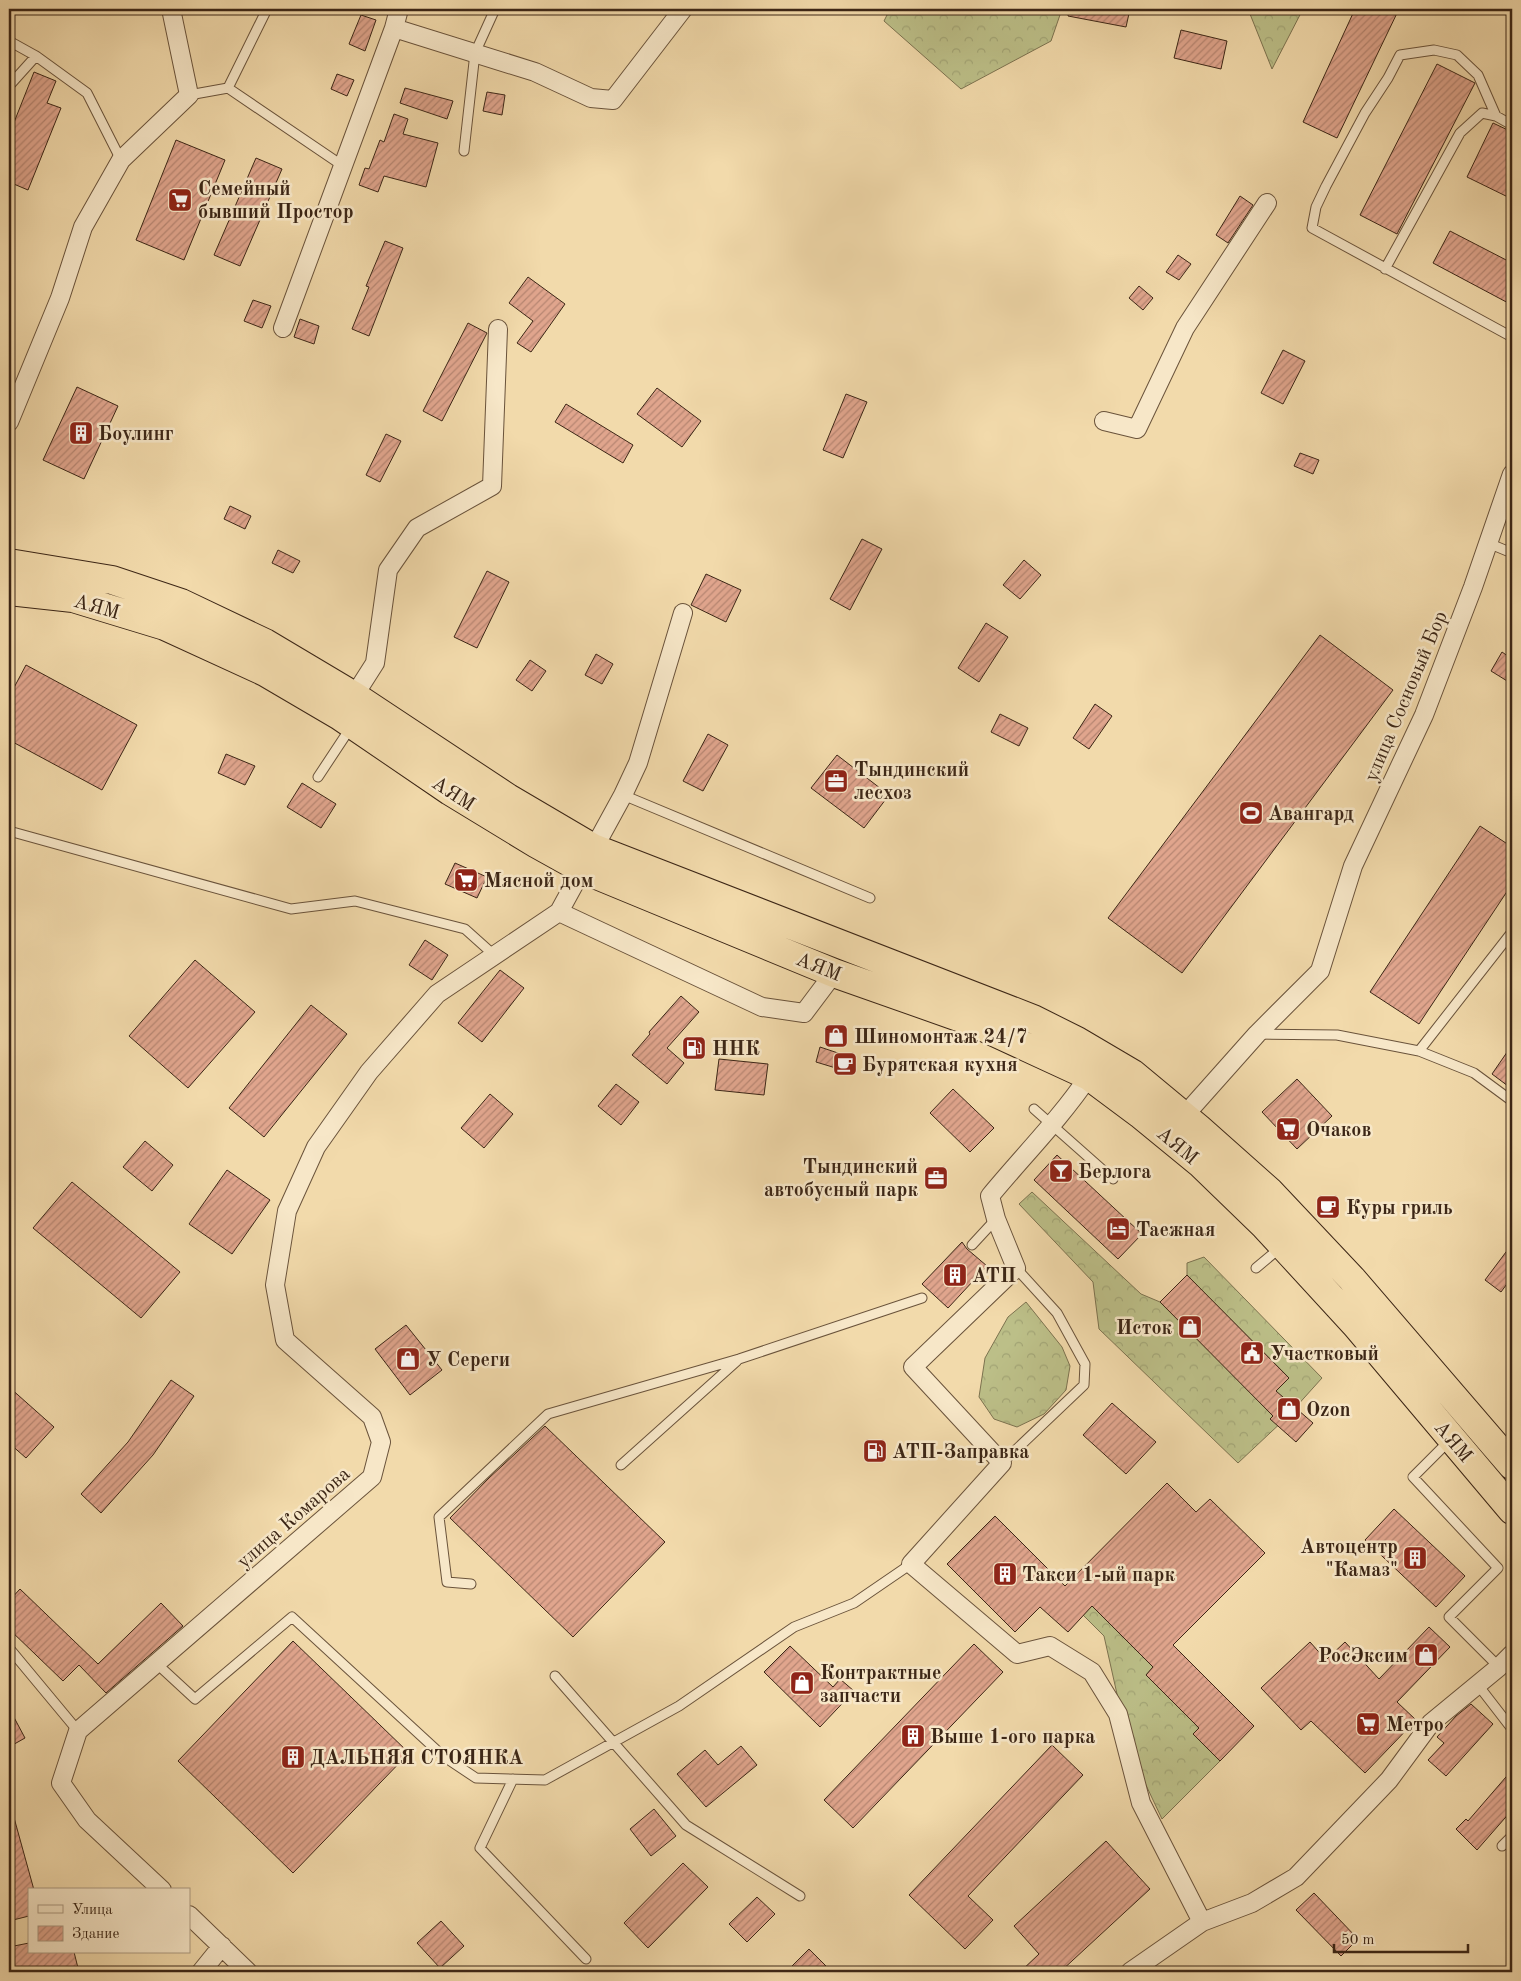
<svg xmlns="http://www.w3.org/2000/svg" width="1521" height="1981" font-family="'Old Standard TT',serif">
<defs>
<pattern id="forest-crowns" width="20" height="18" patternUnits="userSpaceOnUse" patternTransform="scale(1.25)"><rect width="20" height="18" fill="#bcbf88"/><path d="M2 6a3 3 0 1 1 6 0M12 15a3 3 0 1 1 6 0" fill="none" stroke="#a2a475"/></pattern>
<pattern id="building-hatch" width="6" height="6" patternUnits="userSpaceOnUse" patternTransform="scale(1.25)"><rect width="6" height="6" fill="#e0a58d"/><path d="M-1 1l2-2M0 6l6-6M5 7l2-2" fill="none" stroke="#b78672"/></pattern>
</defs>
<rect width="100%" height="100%" fill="#f2daab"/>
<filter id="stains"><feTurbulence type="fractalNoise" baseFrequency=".004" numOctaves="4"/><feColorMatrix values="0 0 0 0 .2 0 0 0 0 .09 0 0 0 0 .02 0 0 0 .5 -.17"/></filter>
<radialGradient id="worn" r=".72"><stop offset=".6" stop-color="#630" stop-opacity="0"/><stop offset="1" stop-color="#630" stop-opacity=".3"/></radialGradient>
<path fill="url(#forest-crowns)" stroke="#7c724f" d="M 890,9 L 1062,9 L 1051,41 L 961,89 L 884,21 Z
M 1248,9 L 1303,9 L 1272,69 Z
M 1032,1192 L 1141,1294 L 1160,1302 L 1262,1404 L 1289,1378 L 1187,1275 L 1187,1263 L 1204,1257 L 1322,1378 L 1286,1418 L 1238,1463 L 1099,1329 L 1093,1282 L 1019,1204 Z
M 1026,1302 L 1062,1347 L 1070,1366 L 1066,1390 L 1044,1414 L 1017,1427 L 994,1419 L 979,1397 L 985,1358 L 1008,1317 Z
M 1092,1606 L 1153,1667 L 1146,1675 L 1199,1728 L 1193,1734 L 1220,1761 L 1162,1819 L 1145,1783 L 1117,1694 L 1104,1636 L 1083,1615 Z"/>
<path fill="url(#building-hatch)" stroke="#3c2616" d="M 1069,9 L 1130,9 L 1126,27 L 1068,16 Z
M 1355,9 L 1399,9 L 1337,138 L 1303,122 Z
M 361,15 L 376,20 L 365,51 L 349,44 Z
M 1181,30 L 1227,41 L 1221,69 L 1174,58 Z
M 1437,64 L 1475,83 L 1397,234 L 1360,215 Z
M 34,72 L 56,81 L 47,103 L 61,108 L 28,190 L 9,182 L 9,135 Z
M 337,74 L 354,80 L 347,96 L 331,89 Z
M 405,88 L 453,101 L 447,119 L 400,103 Z
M 487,92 L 505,95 L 502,115 L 483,111 Z
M 394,114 L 408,119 L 403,134 L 438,143 L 426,187 L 384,176 L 378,192 L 359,185 L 365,168 L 369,169 L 380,140 L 384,142 Z
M 1493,123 L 1512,132 L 1512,199 L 1467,177 Z
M 176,140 L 225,160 L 184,260 L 136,240 Z
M 256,158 L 282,169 L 240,266 L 214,255 Z
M 1240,196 L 1253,205 L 1228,243 L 1216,235 Z
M 1450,231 L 1512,263 L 1512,305 L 1433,263 Z
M 385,241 L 403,248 L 369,336 L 352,329 L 369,287 L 366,286 Z
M 1178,255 L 1191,264 L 1179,280 L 1166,272 Z
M 528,277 L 565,304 L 531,352 L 517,343 L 533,321 L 509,303 Z
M 1139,286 L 1153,298 L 1143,310 L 1129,298 Z
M 253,300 L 271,306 L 262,328 L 244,321 Z
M 300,319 L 319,326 L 314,344 L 294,337 Z
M 468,323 L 487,333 L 442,421 L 423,411 Z
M 1283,350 L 1305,361 L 1283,404 L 1261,393 Z
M 77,387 L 118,406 L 84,479 L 43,460 Z
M 657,388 L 701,421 L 682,447 L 637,414 Z
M 846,394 L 867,402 L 843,458 L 823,450 Z
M 566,404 L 633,445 L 623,463 L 555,422 Z
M 386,434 L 401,441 L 380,482 L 366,475 Z
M 1300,453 L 1319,460 L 1313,474 L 1294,466 Z
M 230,506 L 251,516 L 245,529 L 224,519 Z
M 862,539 L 882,549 L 850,610 L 830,599 Z
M 278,550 L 300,561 L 293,573 L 272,563 Z
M 1024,560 L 1041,575 L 1020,599 L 1003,585 Z
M 487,571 L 509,582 L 477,648 L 454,637 Z
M 706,574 L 741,590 L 726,622 L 691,605 Z
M 986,623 L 1008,637 L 979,682 L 958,668 Z
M 1320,635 L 1393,690 L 1182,973 L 1108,918 Z
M 1502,652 L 1512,659 L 1512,684 L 1491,671 Z
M 596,654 L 613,664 L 602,684 L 585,675 Z
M 530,660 L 546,671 L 532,691 L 516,680 Z
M 26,665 L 137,725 L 102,790 L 9,740 L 9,697 Z
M 1095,704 L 1112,716 L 1089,749 L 1073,738 Z
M 1000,714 L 1028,728 L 1019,746 L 991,732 Z
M 708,734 L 728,745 L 703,791 L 683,781 Z
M 226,754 L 255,766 L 245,785 L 218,773 Z
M 837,755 L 889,795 L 864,828 L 811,788 Z
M 302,783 L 336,804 L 321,828 L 287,807 Z
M 1480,826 L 1512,847 L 1512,884 L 1419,1024 L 1370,992 Z
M 455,863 L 487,877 L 477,898 L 445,884 Z
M 425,940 L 448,955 L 432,980 L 409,965 Z
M 195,960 L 255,1012 L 188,1088 L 129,1036 Z
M 500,970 L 524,988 L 482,1042 L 458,1023 Z
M 681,996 L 699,1012 L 667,1048 L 684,1063 L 667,1084 L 632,1055 L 650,1034 L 649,1032 Z
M 311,1005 L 347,1034 L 264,1137 L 229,1108 Z
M 1512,1045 L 1512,1089 L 1492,1074 Z
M 820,1047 L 853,1058 L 849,1072 L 816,1062 Z
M 719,1059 L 768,1064 L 764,1095 L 715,1090 Z
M 1297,1079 L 1332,1116 L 1297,1149 L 1262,1112 Z
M 616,1084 L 639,1102 L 621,1125 L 598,1106 Z
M 953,1089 L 994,1128 L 970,1152 L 930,1113 Z
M 490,1094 L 513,1114 L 484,1148 L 461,1128 Z
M 145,1141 L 173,1165 L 152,1191 L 123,1167 Z
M 1057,1155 L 1142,1234 L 1118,1259 L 1034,1180 Z
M 227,1170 L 270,1200 L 232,1254 L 189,1224 Z
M 72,1182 L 180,1272 L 141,1318 L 33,1228 Z
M 962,1242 L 967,1249 L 987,1266 L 948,1308 L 922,1284 Z
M 1512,1244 L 1512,1277 L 1501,1292 L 1485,1280 Z
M 1187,1275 L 1289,1378 L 1276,1391 L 1313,1423 L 1296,1442 L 1270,1419 L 1273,1416 L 1160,1302 Z
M 406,1325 L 442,1370 L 410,1395 L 375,1349 Z
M 171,1380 L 194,1396 L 153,1455 L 101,1513 L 81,1494 L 128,1442 Z
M 9,1387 L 54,1427 L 26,1458 L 9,1443 Z
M 1112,1403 L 1156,1442 L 1126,1474 L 1083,1435 Z
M 545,1426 L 665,1542 L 573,1637 L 450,1518 L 489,1478 Z
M 1167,1483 L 1196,1512 L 1210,1499 L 1265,1553 L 1173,1645 L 1254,1726 L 1220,1761 L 1193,1734 L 1199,1728 L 1146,1675 L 1153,1667 L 1092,1606 L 1068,1632 L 1040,1607 L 1015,1632 L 947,1564 L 995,1516 L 1065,1586 Z
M 1394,1509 L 1465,1576 L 1436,1607 L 1365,1540 Z
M 20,1589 L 98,1664 L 161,1603 L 183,1626 L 106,1693 L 79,1665 L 63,1681 L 9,1629 L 9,1601 Z
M 1429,1627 L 1450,1647 L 1397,1702 L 1416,1720 L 1365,1773 L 1311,1721 L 1301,1730 L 1261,1688 L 1310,1642 L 1326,1660 L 1345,1642 L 1379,1679 Z
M 293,1641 L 409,1753 L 293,1873 L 178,1761 Z
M 974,1644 L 1003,1672 L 853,1828 L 824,1800 Z
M 790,1646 L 833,1687 L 840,1679 L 854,1691 L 820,1727 L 764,1672 Z
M 1471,1704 L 1493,1724 L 1446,1776 L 1428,1760 L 1444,1743 L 1437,1737 L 1456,1716 Z
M 9,1708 L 25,1738 L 9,1747 Z
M 1052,1745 L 1083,1775 L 968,1896 L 993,1920 L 965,1949 L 909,1895 Z
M 741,1746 L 757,1765 L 706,1807 L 677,1774 L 705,1750 L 718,1765 Z
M 1512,1770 L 1512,1810 L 1477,1850 L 1456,1829 L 1466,1819 L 1468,1821 Z
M 654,1809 L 676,1836 L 651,1856 L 630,1829 Z
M 13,1814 L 34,1890 L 29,1890 L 29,1916 L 9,1921 L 9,1815 Z
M 1106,1841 L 1150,1889 L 1060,1972 L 1020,1972 L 1039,1954 L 1014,1926 Z
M 683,1863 L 708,1887 L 648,1948 L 624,1923 Z
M 1314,1893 L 1358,1939 L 1341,1956 L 1296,1910 Z
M 757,1897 L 775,1914 L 747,1942 L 729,1924 Z
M 441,1921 L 464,1946 L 440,1968 L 417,1943 Z
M 29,1943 L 29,1952 L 74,1952 L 79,1972 L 9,1972 L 9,1947 Z
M 809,1949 L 832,1972 L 786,1972 Z"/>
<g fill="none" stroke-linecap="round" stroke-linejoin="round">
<defs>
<path id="service" d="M 9,41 L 36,56
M 9,86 L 36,56 L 87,93 L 121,160
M 228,88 L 343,166
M 189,95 L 228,88 L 267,9
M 1512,125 L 1496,116 L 1478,75 L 1457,55 L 1434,50 L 1400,55 L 1388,78 L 1365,113 L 1326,186 L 1316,207 L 1312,228 L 1512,337
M 464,151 L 475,53 L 495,9
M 1385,269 L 1460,133 L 1482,113 L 1496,116
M 1488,543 L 1512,553
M 318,777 L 351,727
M 623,795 L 870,898
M 9,831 L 291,909 L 355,901 L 465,929 L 494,955
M 1257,1034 L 1337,1035 L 1419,1051 L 1512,932
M 1419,1051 L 1474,1073 L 1512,1101
M 1034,1109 L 1113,1179
M 972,1245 L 996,1219
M 1256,1268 L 1281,1247
M 1450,1440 L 1413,1477 L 1498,1568 L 1449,1617 L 1499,1667
M 1002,1463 L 1084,1385 L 1085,1364 L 1057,1313 L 1016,1268
M 621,1465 L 737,1361
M 471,1584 L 447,1582 L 439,1517 L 548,1414 L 739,1359 L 922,1298
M 9,1648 L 78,1731
M 156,1663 L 195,1699 L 292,1617 L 443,1756 L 476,1778 L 545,1780 L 679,1706 L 794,1627 L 854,1603 L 911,1564
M 555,1676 L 686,1825 L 800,1896
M 1478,1685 L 1512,1729
M 513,1779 L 480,1848 L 586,1959
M 1502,1846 L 1512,1836"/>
<path id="minor" d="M 394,28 L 535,72 L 591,98 L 613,100 L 683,9
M 283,328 L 394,28 L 399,9
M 1104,421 L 1137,429 L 1185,328 L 1267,203
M 9,422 L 60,298 L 83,227 L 121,160 L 189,95 L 171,9
M 354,696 L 375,663 L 388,570 L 417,528 L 492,486 L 498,329
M 559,912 L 762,1007 L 804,1013 L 834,973
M 1089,1076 C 1060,1119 1023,1156 990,1196 L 996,1219 L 1016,1268 L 913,1367 L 1002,1463 L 911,1564 L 1017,1654 L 1050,1646 L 1092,1672 L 1118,1714 L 1141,1803 L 1202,1922
M 1184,1116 L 1257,1034 L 1320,971 L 1353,866 L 1424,715 L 1473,587 L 1512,474
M 162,1890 L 87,1820 L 61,1783 L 78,1731 L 372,1477 L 381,1442 L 372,1417 L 285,1340 L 275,1285 L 287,1211 L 316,1147 L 369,1072 L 437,994 L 559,912 L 623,795 L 638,763 L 683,613
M 189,1915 L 248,1972
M 201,1972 L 222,1946
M 1130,1972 L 1202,1922 L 1252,1903 L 1296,1877 L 1389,1780 L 1431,1723 L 1499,1667 L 1512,1654"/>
<path id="trunk" d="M 9,563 L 112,580 L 181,603 L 265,643 L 354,696 L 508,798 L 593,848 L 1033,1019 L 1077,1041 L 1133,1074 L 1198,1128 L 1270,1192 L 1352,1279 L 1512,1465
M 9,591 L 73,598 L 165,626 L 265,672 L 340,716 L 450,791 L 537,844 L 582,869 L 834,973 L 970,1021 L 1089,1076 L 1140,1114 L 1201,1164 L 1265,1226 L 1356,1325 L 1512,1510"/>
</defs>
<use href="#service" stroke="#6a533b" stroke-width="11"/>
<use href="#minor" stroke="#6a533b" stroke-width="20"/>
<use href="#trunk" stroke="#3c2616" stroke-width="30"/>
<use href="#service" stroke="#f7e7c8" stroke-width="9"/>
<use href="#minor" stroke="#f7e7c8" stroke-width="18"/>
<use href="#trunk" stroke="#f2daab" stroke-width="28"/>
</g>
<defs>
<symbol id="supermarket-square" viewBox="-11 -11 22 22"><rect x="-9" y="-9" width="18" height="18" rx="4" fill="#8f2418" stroke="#f7e7c8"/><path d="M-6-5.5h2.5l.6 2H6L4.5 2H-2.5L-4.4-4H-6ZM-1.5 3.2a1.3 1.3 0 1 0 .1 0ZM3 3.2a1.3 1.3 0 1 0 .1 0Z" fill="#fff"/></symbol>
<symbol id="building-square" viewBox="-11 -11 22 22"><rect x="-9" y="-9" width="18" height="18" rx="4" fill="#8f2418" stroke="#f7e7c8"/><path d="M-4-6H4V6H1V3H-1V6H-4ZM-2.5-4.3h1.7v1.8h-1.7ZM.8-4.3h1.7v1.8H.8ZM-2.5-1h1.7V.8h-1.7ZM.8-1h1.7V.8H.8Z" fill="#fff"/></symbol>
<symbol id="office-square" viewBox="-11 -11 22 22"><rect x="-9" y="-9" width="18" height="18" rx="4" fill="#8f2418" stroke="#f7e7c8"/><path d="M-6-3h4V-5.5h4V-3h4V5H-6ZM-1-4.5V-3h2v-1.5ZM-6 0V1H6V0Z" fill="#fff"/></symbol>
<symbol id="stadium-square" viewBox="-11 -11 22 22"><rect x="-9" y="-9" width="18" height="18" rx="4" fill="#8f2418" stroke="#f7e7c8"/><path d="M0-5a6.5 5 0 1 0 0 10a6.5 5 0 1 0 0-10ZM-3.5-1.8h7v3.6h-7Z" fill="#fff"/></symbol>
<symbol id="shop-square" viewBox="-11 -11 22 22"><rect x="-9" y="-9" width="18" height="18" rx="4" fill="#8f2418" stroke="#f7e7c8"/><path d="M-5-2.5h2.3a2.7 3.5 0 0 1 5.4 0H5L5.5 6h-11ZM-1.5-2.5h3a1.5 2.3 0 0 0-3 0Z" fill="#fff"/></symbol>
<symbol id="fuel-square" viewBox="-11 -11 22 22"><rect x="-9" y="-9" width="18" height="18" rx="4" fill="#8f2418" stroke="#f7e7c8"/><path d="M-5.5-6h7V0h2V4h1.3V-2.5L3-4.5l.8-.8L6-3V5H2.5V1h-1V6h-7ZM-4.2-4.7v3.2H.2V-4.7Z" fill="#fff"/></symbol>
<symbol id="cafe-square" viewBox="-11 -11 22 22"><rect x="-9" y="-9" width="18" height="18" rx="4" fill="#8f2418" stroke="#f7e7c8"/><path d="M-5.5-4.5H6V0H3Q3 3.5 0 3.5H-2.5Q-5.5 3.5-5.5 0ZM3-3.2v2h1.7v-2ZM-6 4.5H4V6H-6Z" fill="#fff"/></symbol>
<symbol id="bar-square" viewBox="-11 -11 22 22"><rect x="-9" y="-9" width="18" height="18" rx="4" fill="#8f2418" stroke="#f7e7c8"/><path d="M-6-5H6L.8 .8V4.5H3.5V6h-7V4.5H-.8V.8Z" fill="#fff"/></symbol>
<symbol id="hotel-square" viewBox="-11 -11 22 22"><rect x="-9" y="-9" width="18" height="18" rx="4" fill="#8f2418" stroke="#f7e7c8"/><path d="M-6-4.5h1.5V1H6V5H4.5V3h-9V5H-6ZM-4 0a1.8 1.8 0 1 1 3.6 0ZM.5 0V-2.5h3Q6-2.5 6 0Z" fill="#fff"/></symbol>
<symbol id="civic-square" viewBox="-11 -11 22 22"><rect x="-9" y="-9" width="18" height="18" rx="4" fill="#8f2418" stroke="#f7e7c8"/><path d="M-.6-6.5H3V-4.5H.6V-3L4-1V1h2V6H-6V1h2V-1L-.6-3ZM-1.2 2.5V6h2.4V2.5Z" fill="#fff"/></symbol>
</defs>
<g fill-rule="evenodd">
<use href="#supermarket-square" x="166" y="186" width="28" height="28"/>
<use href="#building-square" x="67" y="419" width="28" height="28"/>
<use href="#office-square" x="822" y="767" width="28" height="28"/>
<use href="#stadium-square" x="1237" y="799" width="28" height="28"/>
<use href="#supermarket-square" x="452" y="866" width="28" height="28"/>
<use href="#shop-square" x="822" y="1022" width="28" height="28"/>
<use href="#fuel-square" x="680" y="1034" width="28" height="28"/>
<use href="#cafe-square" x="831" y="1050" width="28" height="28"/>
<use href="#supermarket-square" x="1274" y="1115" width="28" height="28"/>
<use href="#bar-square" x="1047" y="1157" width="28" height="28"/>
<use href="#office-square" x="922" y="1164" width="28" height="28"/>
<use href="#cafe-square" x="1314" y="1193" width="28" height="28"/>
<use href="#hotel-square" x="1104" y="1215" width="28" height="28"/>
<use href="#building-square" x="941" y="1261" width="28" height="28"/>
<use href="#shop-square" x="1176" y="1313" width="28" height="28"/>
<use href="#civic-square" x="1238" y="1339" width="28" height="28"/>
<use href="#shop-square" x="394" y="1345" width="28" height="28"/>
<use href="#shop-square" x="1275" y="1395" width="28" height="28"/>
<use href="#fuel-square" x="861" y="1437" width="28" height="28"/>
<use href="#building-square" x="1401" y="1544" width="28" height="28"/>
<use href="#building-square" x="991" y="1560" width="28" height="28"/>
<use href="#shop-square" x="1412" y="1641" width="28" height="28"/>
<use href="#shop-square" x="788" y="1669" width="28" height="28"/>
<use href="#supermarket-square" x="1354" y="1710" width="28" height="28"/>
<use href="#building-square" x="899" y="1722" width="28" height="28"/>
<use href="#building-square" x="279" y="1743" width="28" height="28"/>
</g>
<g text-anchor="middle" stroke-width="5" stroke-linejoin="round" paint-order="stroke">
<g font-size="20" font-weight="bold" fill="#3c2616" stroke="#f7e7c8" text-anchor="start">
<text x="198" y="195">Семейный<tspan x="198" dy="23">бывший Простор</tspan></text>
<text x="98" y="440">Боулинг</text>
<text x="854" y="776">Тындинский<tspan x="854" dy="23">лесхоз</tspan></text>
<text x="1268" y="820">Авангард</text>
<text x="484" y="887">Мясной дом</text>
<text x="854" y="1043">Шиномонтаж 24/7</text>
<text x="712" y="1055">ННК</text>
<text x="862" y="1071">Бурятская кухня</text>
<text x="1306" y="1136">Очаков</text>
<text x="918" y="1173" text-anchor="end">Тындинский<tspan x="918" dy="23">автобусный парк</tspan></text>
<text x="1078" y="1178">Берлога</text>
<text x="1346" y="1214">Куры гриль</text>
<text x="1136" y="1236">Таежная</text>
<text x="972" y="1282">АТП</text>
<text x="1172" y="1334" text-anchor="end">Исток</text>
<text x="1270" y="1360">Участковый</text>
<text x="426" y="1366">У Сереги</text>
<text x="1306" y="1416">Ozon</text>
<text x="892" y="1458">АТП-Заправка</text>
<text x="1398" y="1553" text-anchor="end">Автоцентр<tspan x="1398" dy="23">"Камаз"</tspan></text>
<text x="1022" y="1581">Такси 1-ый парк</text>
<text x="1408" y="1662" text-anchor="end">РосЭксим</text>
<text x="820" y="1679">Контрактные<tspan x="820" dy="23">запчасти</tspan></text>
<text x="1386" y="1731">Метро</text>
<text x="930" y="1743">Выше 1-ого парка</text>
<text x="310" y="1764">ДАЛЬНЯЯ СТОЯНКА</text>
</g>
<g font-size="20" fill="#3c2616" stroke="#f7e7c8">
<text transform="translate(97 606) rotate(16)" y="7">АЯМ</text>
<text transform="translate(1405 696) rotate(-67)" y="7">улица Сосновый Бор</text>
<text transform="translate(454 793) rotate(33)" y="7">АЯМ</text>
<text transform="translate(819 966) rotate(22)" y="7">АЯМ</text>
<text transform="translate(1178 1145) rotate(40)" y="7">АЯМ</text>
<text transform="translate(1454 1441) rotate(50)" y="7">АЯМ</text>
<text transform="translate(293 1517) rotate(-41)" y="7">улица Комарова</text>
</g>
</g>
<rect width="1521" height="1981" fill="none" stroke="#f2daab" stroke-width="30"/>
<rect x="10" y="10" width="1501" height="1961" fill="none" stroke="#3c2616" stroke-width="2.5"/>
<rect x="15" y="15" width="1491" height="1951" fill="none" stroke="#3c2616"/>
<rect x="28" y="1888" width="162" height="65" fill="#f7e7c8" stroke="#ac9a81"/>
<rect x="38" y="1905" width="25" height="8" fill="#f7e7c8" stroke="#ac9a81"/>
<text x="72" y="1914" font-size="15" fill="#3c2616">Улица</text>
<rect x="38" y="1926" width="25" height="15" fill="url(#building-hatch)" stroke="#ac9a81"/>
<text x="72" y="1938" font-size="15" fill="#3c2616">Здание</text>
<path d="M1334 1944v8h134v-8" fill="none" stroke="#3c2616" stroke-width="2.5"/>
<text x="1341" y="1944" font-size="15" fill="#3c2616" stroke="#f7e7c8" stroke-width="4" paint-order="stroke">50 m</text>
<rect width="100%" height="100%" filter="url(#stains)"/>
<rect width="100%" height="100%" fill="url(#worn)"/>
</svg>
